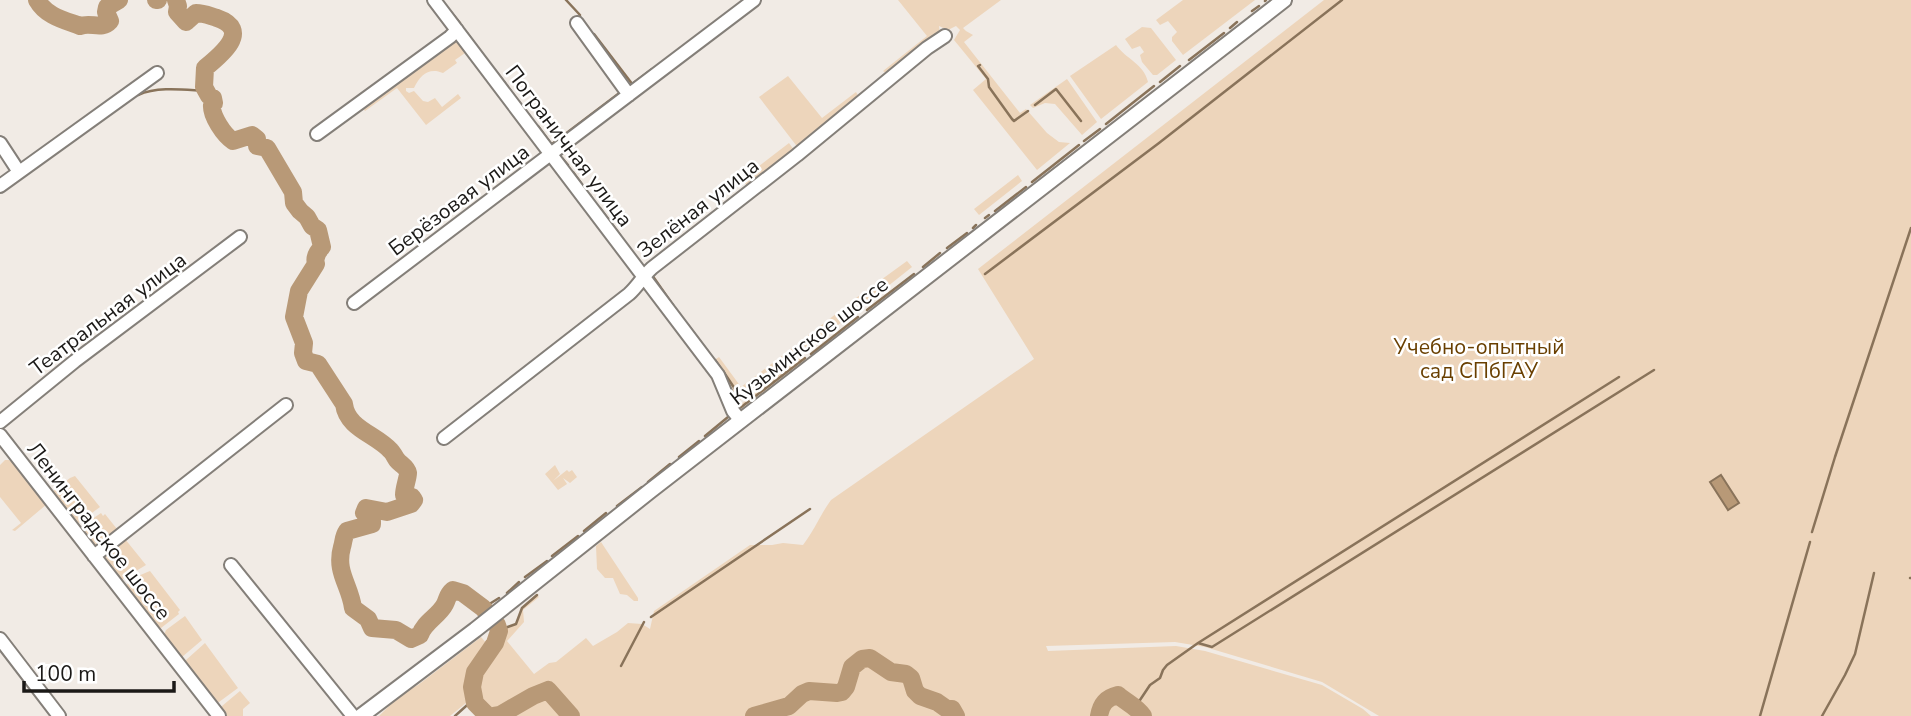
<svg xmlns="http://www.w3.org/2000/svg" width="1911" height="716" font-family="'Nunito Sans',sans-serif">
<rect width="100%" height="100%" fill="#f1ebe5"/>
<path fill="#edd5bb" d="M 898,0 L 1001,0 L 963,28 L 966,31 L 973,35 L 964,42 L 1020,113 L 1026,109 L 1047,133 L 1059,142 L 1070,143 L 1037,170 L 973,90 L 986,79 L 954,40 L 960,30 L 956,26 L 948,30 L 939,26 L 940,34 L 889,75 L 883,71 L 927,36 Z
M 1183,0 L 1255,0 L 1183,55 L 1172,41 L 1172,37 L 1177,32 L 1168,21 L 1160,25 L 1156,20 Z
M 1324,0 L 1911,0 L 1911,716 L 1379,716 L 1322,682 L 1205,647 L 1175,642 L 1046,646 L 1048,651 L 1176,646 L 1205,651 L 1322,685 L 1363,709 L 1371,716 L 761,716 L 767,714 L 773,707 L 756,711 L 747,716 L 575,716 L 550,688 L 545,688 L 538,692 L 526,693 C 519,701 501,713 490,715 C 479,704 475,696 477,679 C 478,675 478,671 479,668 C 486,652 500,648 501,628 L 515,624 L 522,608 L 537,595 L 539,597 L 523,610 L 524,622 L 507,641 L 534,674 L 549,663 L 556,662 L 586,638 L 593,646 L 617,632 L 628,623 L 642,624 L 650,629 L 654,611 L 750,545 L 772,545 L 783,543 L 803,545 C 814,531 820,515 831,500 L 1034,359 L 978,269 Z
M 1142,27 L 1151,28 L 1176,60 L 1157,75 L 1153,75 L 1142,62 L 1140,55 L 1144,52 L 1140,46 L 1132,49 L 1125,39 Z
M 456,38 L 467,49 L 465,53 L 455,60 L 457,63 L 443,73 C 429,67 420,75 414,88 L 406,88 L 406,91 L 409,93 L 414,91 L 423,101 L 428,102 L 435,98 L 442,107 L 458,94 L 461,98 L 426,125 L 397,88 L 365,111 L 360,105 Z
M 1116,45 C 1126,59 1144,64 1148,82 L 1101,119 L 1070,76 Z
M 788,76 L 822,118 L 856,92 L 860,99 L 799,149 L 759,97 Z
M 1067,79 L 1097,122 L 1082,135 L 1055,104 L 1045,103 L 1033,108 L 1030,105 Z
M 789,143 L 794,150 L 750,186 L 747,186 L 742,179 Z
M 1018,175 L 1022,181 L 979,215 L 974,209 Z
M 907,261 L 912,267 L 863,306 L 856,298 Z
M 850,303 L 856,311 L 807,349 L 801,341 Z
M 795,346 L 800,354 L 737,403 L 734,399 L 731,387 L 713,361 L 719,357 L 741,387 Z
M 803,356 L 806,360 L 741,409 L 739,407 L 740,405 Z
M 5,460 L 9,460 L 17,465 L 47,504 L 15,531 L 12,530 L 21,523 L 0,497 L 0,465 Z
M 555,465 L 560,474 L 553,481 L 567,470 L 569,472 L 572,470 L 577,477 L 570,483 L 563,478 L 567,484 L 558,490 L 545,474 Z
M 75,476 L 100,507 L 77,524 L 52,492 L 70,478 Z
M 145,508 L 146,509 L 97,547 L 94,546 L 81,529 L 82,526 L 101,513 L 103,516 L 105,514 L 117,529 Z
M 125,539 L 146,565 L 121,580 L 103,557 L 104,553 Z
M 601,542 L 638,598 L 638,601 L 634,601 L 627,595 L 620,594 L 613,578 L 605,578 L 597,569 L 596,546 Z
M 150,571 L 180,610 L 178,612 L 179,614 L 161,628 L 158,627 L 125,587 C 130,579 142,574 150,571 Z
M 185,616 L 202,640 L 182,657 L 165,639 L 164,635 L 166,630 Z
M 481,637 L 488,645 L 471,673 L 471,699 L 450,716 L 379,716 L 403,692 L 418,685 Z
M 205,643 L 238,688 L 219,702 L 216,702 L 187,666 L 186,660 Z
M 240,691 L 250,703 L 243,709 L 243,716 L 227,716 L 221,708 L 222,706 Z
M 543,695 L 550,695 L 567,716 L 503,716 L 517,707 Z"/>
<path fill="#b89977" stroke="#89735a" stroke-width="2" d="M 1721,475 L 1739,503 L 1728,510 L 1710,482 Z"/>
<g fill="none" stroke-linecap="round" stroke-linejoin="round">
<path stroke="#89735a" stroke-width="2.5" d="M 566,0 L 580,15
M 1265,1 L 1266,0
M 1252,11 L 1259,6
M 451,12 L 460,23
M 1230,28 L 1237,22
M 467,33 L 489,63
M 594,34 L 633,85
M 1189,60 L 1224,33
M 980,65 L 978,66 L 988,79 L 989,87 L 1012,119 L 1014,121 L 1028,111
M 494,69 L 505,83
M 1160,82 L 1180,66
M 632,84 L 652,69
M 510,90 L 529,115
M 138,95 C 159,86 185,90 206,91
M 1035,105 L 1056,89 L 1081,121
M 1106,124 L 1154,86
M 538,126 L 552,145
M 1084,141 L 1100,129
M 552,144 L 618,94
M 562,158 L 568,165
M 573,172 L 584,187
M 1032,182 L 1079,145
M 590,195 L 595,203
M 600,208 L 620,235
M 995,211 L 1026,187
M 985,218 L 989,215
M 973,228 L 976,225
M 947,248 L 967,233
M 923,267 L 940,253
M 985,274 L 1159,143 L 1342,0
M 652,275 L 673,305
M 867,310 L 914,274
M 688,325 L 708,352
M 811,354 L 858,317
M 715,360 L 719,366
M 723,371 L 735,389
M 740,408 L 805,358
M 705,436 L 728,417
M 679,457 L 699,441
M 648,482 L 670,464
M 617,506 L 642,487
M 584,531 L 606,513
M 1812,532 L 1835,457 L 1911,228
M 552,556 L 578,536
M 525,577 L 547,561
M 1910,578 L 1911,578
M 507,593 L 519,582
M 483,608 L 499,598
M 651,617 L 810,509
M 498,628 L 505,628 L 516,624 L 522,608 L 537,595
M 1198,643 L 1212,647 L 1654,370
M 621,666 L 644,622
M 1132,705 L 1140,700 L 1150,685 L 1160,678 L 1163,670 L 1167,665 L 1198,643 L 1619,377
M 455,716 L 475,698
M 1760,716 L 1810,542
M 1822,716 L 1845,675 L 1855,654 L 1874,573"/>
<path stroke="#b89977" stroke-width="18" d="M 37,0 C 46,16 64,20 80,26 C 91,22 102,30 110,21 L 106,12 L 107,7 L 119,0
M 156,0 L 158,0
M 176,0 L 178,6 L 177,12 L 186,22 L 196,13 C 204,13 210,16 217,18 C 252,30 221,55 205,68 L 204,87 L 209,96 L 213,98 L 214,103 L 212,105 C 211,116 224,135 233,141 L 252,135 L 257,139 L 257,146 L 267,148 L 293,192 L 294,203 L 300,211 L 307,217 L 312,226 L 318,230 L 322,247 C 317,252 314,257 316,264 L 299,291 L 294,317 L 304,343 L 303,353 L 306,361 L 318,364 L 344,404 C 347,429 376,434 391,451 C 393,453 395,457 397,460 C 400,464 407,467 408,473 C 408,478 404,488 404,495 L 412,497 L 414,500 L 411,504 L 387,512 L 366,508 L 364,513 L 372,521 L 372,524 L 347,531 C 343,537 344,541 342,547 C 335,572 350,585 353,608 L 368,619 L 372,628 L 396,630 L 411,639 L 420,635 C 424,622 439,616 445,604 C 448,598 447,595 453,590 L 463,593 L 483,608 L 497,625 L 499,631 L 495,643 L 475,672 L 472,687 L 475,703 L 488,716
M 494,716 L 500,715 L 533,696 L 548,690 L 571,716
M 754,716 L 789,706 L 802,694 L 809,691 L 837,693 L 842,692 L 846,687 L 852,667 L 862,659 L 870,658 L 891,672 L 906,674 L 911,678 L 915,691 L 920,696 L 937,702 L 947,709 L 952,709 L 956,716
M 1099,716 C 1101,704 1106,698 1118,695 C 1127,703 1136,706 1143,716"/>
<defs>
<path id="minor" d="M 434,0 L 718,375 L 733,411 L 741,421
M 577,23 L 629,95
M 317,134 L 450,37 L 457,30
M 0,143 L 19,172
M 0,186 L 157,73
M 354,303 L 754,0
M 0,422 L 75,361 L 240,237
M 0,435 L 219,716
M 444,438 L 629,294 C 638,286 643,276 652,268 L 797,155 L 927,48 L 945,36
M 94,556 L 286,405
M 231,565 L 353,716
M 0,639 L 59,716"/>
<path id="major" d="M 361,716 L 475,630 L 650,491 L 1284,0"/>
</defs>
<use href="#minor" stroke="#847f79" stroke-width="16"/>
<use href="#major" stroke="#847f79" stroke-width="18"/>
<use href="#minor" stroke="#fff" stroke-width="12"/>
<use href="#major" stroke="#fff" stroke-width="14"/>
</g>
<g text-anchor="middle" stroke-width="5" stroke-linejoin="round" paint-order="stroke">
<g font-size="21" fill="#1b1917" stroke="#fff">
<text transform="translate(569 146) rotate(53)" y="7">Пограничная улица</text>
<text transform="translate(459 200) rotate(-37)" y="7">Берёзовая улица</text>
<text transform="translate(698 208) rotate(-38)" y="7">Зелёная улица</text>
<text transform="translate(108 314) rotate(-37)" y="7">Театральная улица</text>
<text transform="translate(809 341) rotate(-38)" y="7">Кузьминское шоссе</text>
<text transform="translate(99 531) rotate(52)" y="7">Ленинградское шоссе</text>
</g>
<g font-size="21" fill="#693f00" stroke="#fff">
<text x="1479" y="354">Учебно-опытный<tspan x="1479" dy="24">сад СПбГАУ</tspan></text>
</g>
</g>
<path d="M24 681v10h150v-10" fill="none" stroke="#1b1917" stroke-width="3.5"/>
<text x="35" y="681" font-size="21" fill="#1b1917" stroke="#ffffff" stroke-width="5" paint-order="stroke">100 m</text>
</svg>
